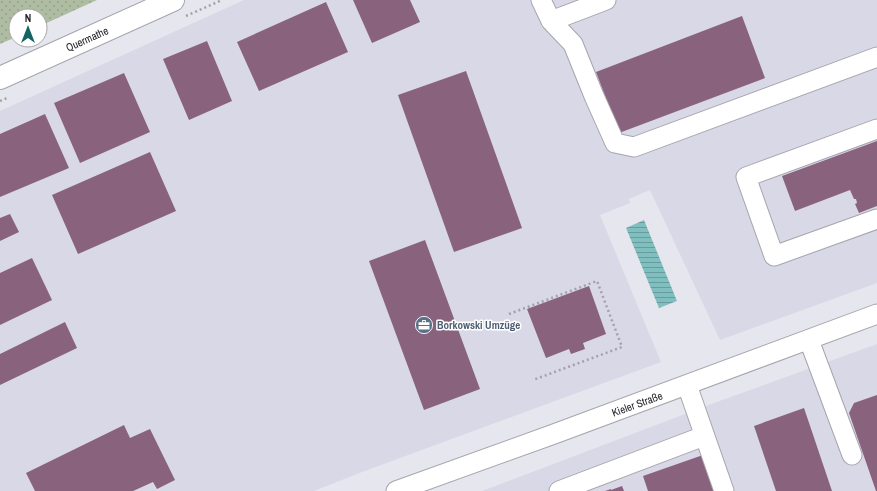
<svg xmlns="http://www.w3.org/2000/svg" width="877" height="491" font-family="'Archivo Narrow',sans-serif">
<defs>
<pattern id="grass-dots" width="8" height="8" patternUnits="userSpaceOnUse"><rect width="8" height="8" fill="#aebca2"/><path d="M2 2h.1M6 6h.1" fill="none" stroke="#96a18c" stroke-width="1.8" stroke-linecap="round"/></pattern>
<pattern id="water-rules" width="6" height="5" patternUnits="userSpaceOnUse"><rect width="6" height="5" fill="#80bfc0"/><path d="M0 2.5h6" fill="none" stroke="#699b9c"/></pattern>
</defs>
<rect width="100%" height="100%" fill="#e6e6ee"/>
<path fill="#d8d8e7" d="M 244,0 L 877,0 L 877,283 L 720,340 L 650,190 L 629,199 L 630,203 L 600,215 L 661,362 L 362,472 L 314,491 L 0,491 L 0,111 Z
M 877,344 L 877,491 L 482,491 L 714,403 Z"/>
<path fill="url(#grass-dots)" d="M 0,0 L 97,0 L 40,26 L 40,16 L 16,16 L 16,37 L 0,44 Z"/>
<path fill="url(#water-rules)" d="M 644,220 L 677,301 L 659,308 L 626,228 Z"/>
<path fill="#89627e" d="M 353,0 L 410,0 L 420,22 L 372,43 Z
M 326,2 L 348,52 L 259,91 L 237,42 Z
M 742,16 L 765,78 L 619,133 L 596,72 Z
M 207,41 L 232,101 L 189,120 L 163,59 Z
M 466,71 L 522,228 L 454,252 L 398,95 Z
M 124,73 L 150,132 L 80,163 L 54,103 Z
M 45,114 L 69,168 L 0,197 L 0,134 Z
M 877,141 L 877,206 L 859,213 L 855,204 L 857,203 L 856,199 L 854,199 L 850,190 L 795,211 L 782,176 Z
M 150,152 L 176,211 L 78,254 L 52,195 Z
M 10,214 L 19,232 L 0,241 L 0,218 Z
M 425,240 L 480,389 L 424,410 L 369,261 Z
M 32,258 L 52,300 L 0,325 L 0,273 Z
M 589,286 L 606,334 L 583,343 L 585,349 L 571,354 L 569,349 L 546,358 L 527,309 Z
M 65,322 L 77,348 L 0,385 L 0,354 Z
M 877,395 L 877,491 L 876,491 L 849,413 L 854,403 Z
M 804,408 L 832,491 L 776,491 L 754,426 Z
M 124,425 L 130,438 L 150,429 L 175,480 L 157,489 L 153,482 L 133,491 L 35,491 L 26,473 Z
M 703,455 L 716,491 L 648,491 L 643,476 Z
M 622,486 L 624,491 L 605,491 L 611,489 L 611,490 Z"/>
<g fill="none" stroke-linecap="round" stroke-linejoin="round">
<defs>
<path id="minor" d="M 541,0 L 551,21 L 606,0
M 551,21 L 573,44 L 594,96 L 615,143 L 634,147 L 877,57
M 877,129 L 746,177 L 774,256 L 877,219
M 809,340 L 852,455
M 687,385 L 724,491
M 396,491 L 554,434 L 877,314
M 559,491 L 704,436"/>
<path id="major" d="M 0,78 L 173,0"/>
</defs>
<use href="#minor" stroke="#a6a5ad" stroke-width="21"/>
<use href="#major" stroke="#a6a5ad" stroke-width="24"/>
<path stroke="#a3a2a9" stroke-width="2.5" stroke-dasharray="2 3" stroke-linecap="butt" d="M 186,16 L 222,0
M 0,101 L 7,98
M 509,314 L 597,281 L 622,347 L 533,380"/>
<use href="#minor" stroke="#fff" stroke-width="19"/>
<use href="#major" stroke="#fff" stroke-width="22"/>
</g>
<defs>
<symbol id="office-disc" viewBox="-11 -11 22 22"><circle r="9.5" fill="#5c6f8a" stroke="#fff"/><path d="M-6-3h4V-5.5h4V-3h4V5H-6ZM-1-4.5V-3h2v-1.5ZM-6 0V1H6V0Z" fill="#fff"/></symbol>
</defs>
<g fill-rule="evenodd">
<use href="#office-disc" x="414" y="315" width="20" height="20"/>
</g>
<g text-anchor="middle" stroke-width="3" stroke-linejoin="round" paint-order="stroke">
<g font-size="11" fill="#242327" stroke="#fff">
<text transform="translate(87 39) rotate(-24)" y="4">Quermathe</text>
<text transform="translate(637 404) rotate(-20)" y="4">Kieler Straße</text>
</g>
<g font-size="11" font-weight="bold" fill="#4e5e75" stroke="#fff" text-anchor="start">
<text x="437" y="329">Borkowski Umzüge</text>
</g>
</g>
<g transform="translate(28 28)"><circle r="19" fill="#ffffff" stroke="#a7a7a9"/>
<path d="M0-3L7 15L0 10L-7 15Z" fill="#156464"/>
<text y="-6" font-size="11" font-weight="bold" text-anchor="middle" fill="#242327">N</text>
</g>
</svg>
